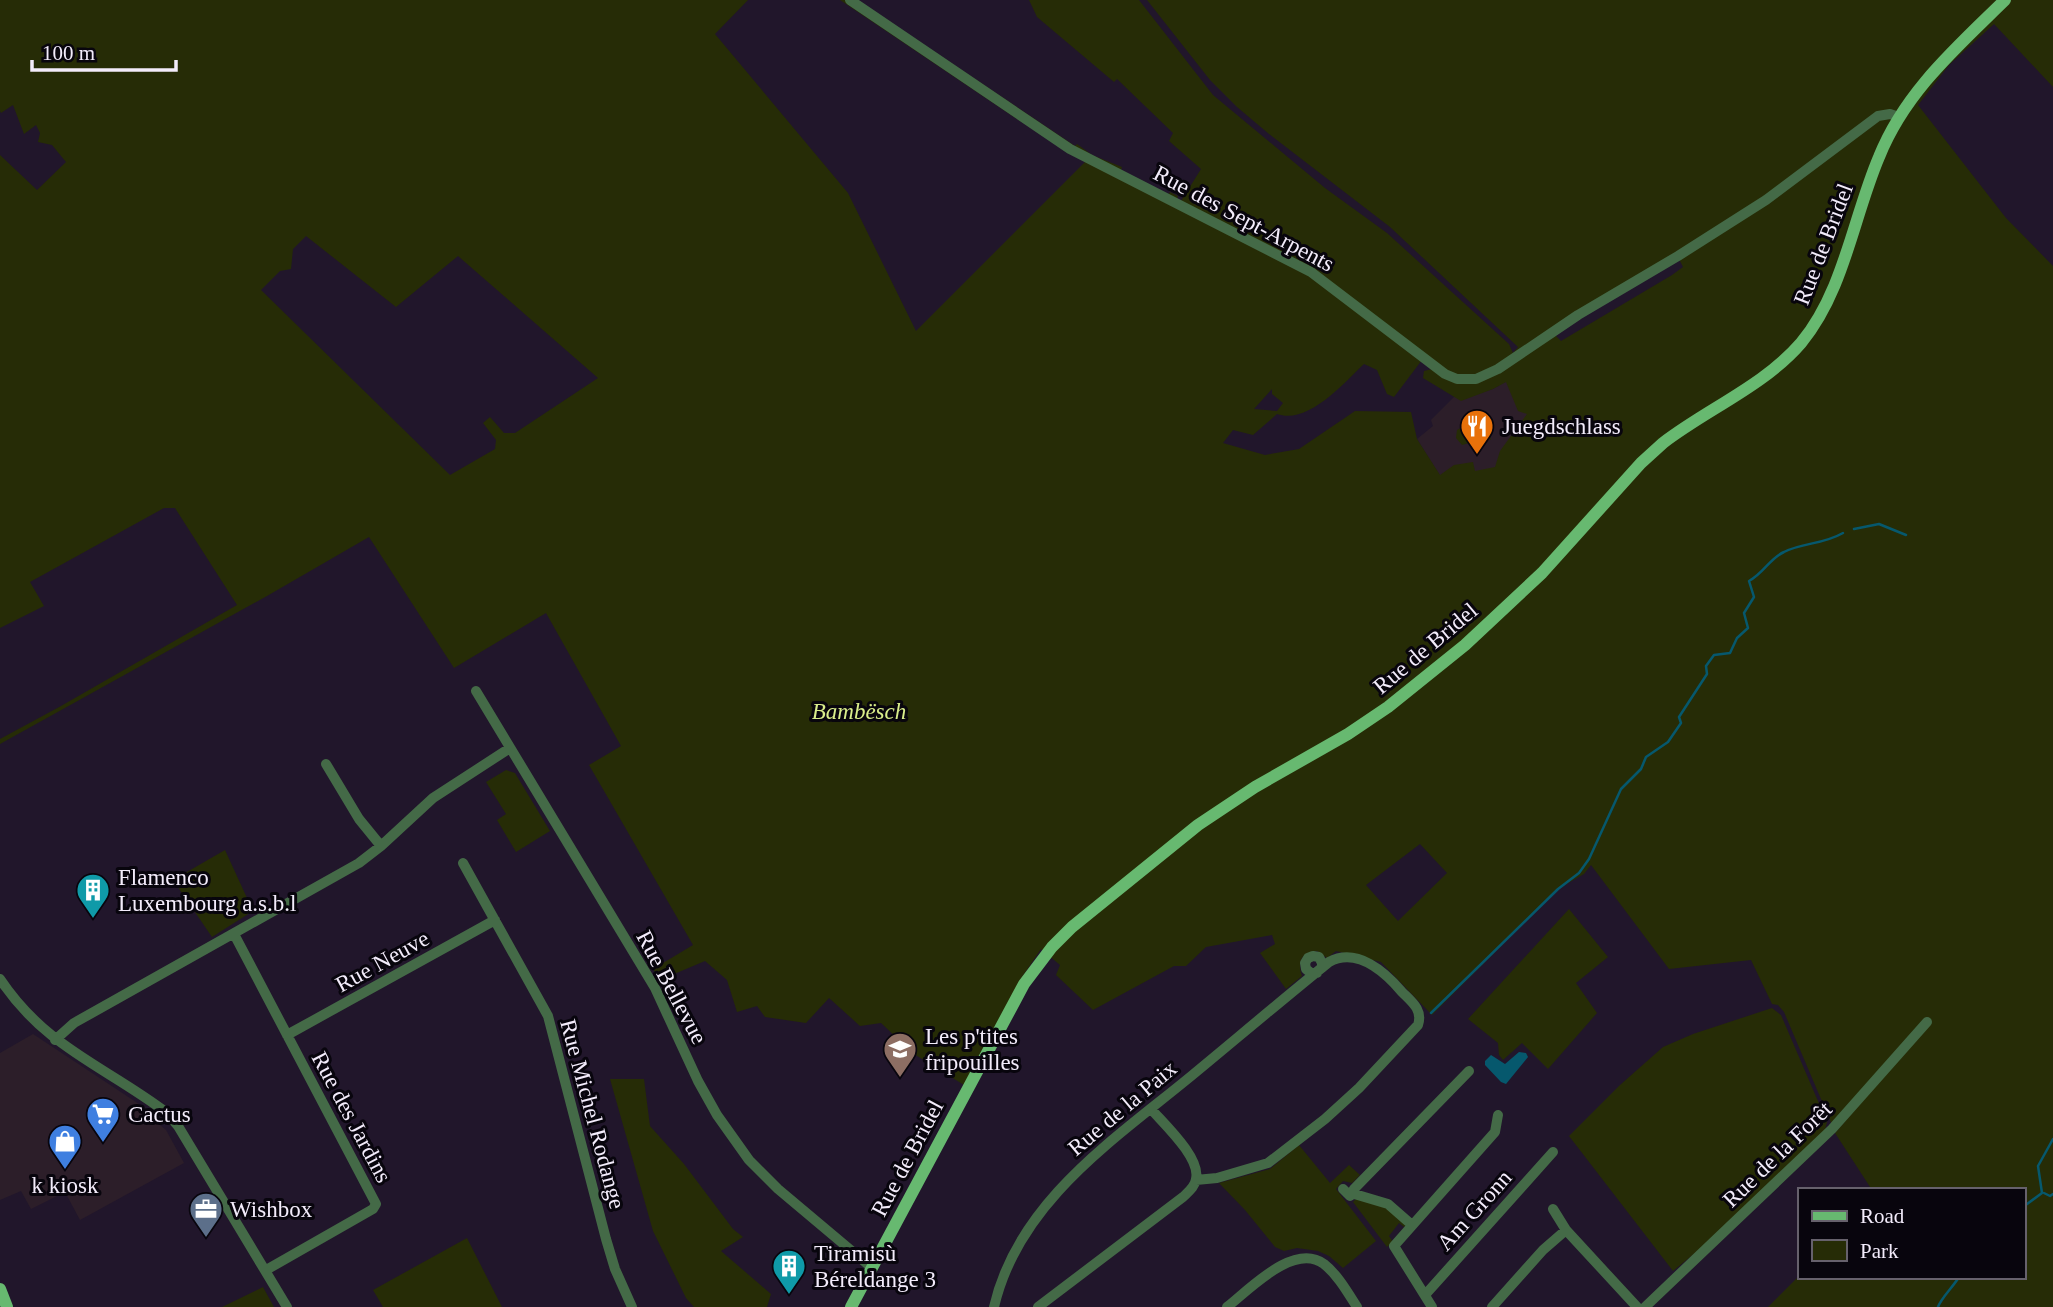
<svg xmlns="http://www.w3.org/2000/svg" width="2053" height="1307" font-family="'Times New Roman',serif">
<rect width="100%" height="100%" fill="#21162b"/>
<path fill="#2c1e29" d="M 1519,374 L 1549,421 L 1525,477 L 1440,476 L 1417,439 L 1433,426 L 1431,420 L 1462,389 L 1470,395 L 1480,393 L 1493,389 Z
M 33,1034 L 145,1108 L 149,1116 L 166,1130 L 184,1163 L 80,1220 L 65,1192 L 31,1209 L 21,1191 L 0,1200 L 0,1053 Z"/>
<path fill="#262c06" fill-rule="evenodd" d="M 0,0 L 748,0 L 715,34 L 848,193 L 916,331 L 1085,162 L 1017,119 L 840,0 L 857,0 L 1075,146 L 1077,144 L 1092,155 L 1122,167 L 1121,170 L 1168,195 L 1170,192 L 1178,196 L 1177,199 L 1181,201 L 1201,169 L 1169,141 L 1173,133 L 1117,79 L 1114,82 L 1037,17 L 1029,0 L 1139,0 L 1213,95 L 1325,188 L 1387,233 L 1509,344 L 1513,353 L 1518,347 L 1390,227 L 1269,134 L 1237,107 L 1210,80 L 1147,0 L 2053,0 L 2053,87 L 1994,24 L 1949,65 L 1918,105 L 2006,218 L 2053,266 L 2053,1307 L 1768,1307 L 1799,1276 L 2023,1277 L 2023,1190 L 1872,1190 L 1835,1133 L 1925,1029 L 1832,1125 L 1784,1012 L 1778,1005 L 1772,1004 L 1751,960 L 1669,969 L 1591,865 L 1584,874 L 1558,889 L 1432,1015 L 1381,962 L 1336,951 L 1327,958 L 1317,951 C 1301,952 1297,962 1302,976 L 1286,989 L 1260,953 L 1275,944 L 1272,935 L 1206,947 L 1186,966 L 1174,966 L 1093,1010 L 1056,975 L 1060,965 L 1041,949 L 1020,980 L 964,1085 L 914,1054 L 881,1023 L 860,1026 L 829,998 L 806,1023 L 765,1017 L 757,1006 L 737,1012 L 727,980 L 705,961 L 660,980 L 653,969 L 693,945 L 589,765 L 621,746 L 546,613 L 454,668 L 369,537 L 267,596 L 0,744 L 0,739 L 61,706 L 237,605 L 175,508 L 164,508 L 30,582 L 44,606 L 0,628 L 0,155 L 37,190 L 66,162 L 52,145 L 38,142 L 40,133 L 36,125 L 24,134 L 13,105 L 1,113 L 0,111 ZM 306,236 L 396,307 L 458,256 L 598,378 L 515,433 L 504,433 L 490,417 L 483,423 L 496,440 L 495,449 L 450,475 L 261,290 L 280,271 L 291,269 L 293,249 ZM 1678,257 L 1683,267 L 1672,275 L 1561,341 L 1553,333 ZM 1422,360 L 1432,369 L 1424,371 L 1423,378 L 1461,401 L 1493,389 L 1506,382 L 1518,411 L 1527,414 L 1500,451 L 1495,467 L 1475,471 L 1473,462 L 1454,465 L 1440,475 L 1417,439 L 1411,412 L 1355,411 L 1299,449 L 1265,455 L 1223,443 L 1233,430 L 1253,435 L 1277,414 C 1308,425 1344,383 1364,364 L 1377,370 L 1387,394 L 1394,397 ZM 1272,389 L 1272,394 L 1283,403 L 1277,411 L 1254,409 ZM 1420,844 L 1447,873 L 1398,921 L 1366,885 Z
M 1479,411 L 1483,411 L 1491,440 L 1487,438 L 1462,445 L 1456,438 L 1457,430 L 1477,418 Z
M 506,770 L 515,773 L 550,831 L 516,852 L 497,820 L 506,814 L 486,782 Z
M 225,850 L 253,911 L 212,937 L 173,880 Z
M 1569,909 L 1608,957 L 1576,983 L 1597,1013 L 1548,1069 L 1522,1043 L 1503,1060 L 1499,1055 L 1498,1043 L 1468,1019 Z
M 1772,1008 L 1781,1015 L 1827,1122 L 1824,1134 L 1718,1234 L 1673,1271 L 1569,1136 L 1620,1085 L 1663,1047 L 1693,1034 Z
M 610,1079 L 644,1079 L 650,1126 L 684,1164 L 733,1229 L 743,1237 L 721,1251 L 771,1294 L 767,1307 L 694,1307 L 686,1298 L 653,1231 Z
M 1299,1145 L 1330,1183 L 1349,1165 L 1360,1175 L 1352,1183 L 1343,1181 L 1336,1189 L 1376,1241 L 1343,1268 L 1329,1256 L 1318,1251 L 1297,1248 L 1284,1251 L 1275,1247 L 1245,1210 L 1219,1183 L 1270,1169 Z
M 1356,1199 L 1387,1208 L 1406,1225 L 1404,1227 L 1399,1223 L 1389,1236 L 1393,1242 L 1387,1247 L 1353,1202 Z
M 467,1238 L 502,1307 L 383,1307 L 373,1290 Z
M 263,1287 L 274,1307 L 222,1307 Z"/>
<path fill="#06586d" d="M 1519,1052 L 1526,1053 L 1528,1057 L 1506,1084 L 1501,1082 L 1485,1065 L 1485,1061 L 1491,1055 L 1505,1064 Z"/>
<g fill="none" stroke-linecap="round" stroke-linejoin="round">
<path stroke="#06586d" stroke-width="2.5" d="M 1854,529 L 1879,524 L 1906,535
M 1431,1013 L 1558,889 L 1579,873 L 1589,859 L 1621,789 L 1641,769 L 1646,757 L 1668,742 L 1681,723 L 1679,717 L 1707,674 L 1706,666 L 1714,655 L 1730,653 L 1737,638 L 1748,628 L 1744,613 L 1754,597 L 1749,581 C 1764,573 1770,558 1784,552 C 1804,542 1822,545 1843,533
M 2044,1193 L 2050,1196 L 2053,1194
M 2023,1207 L 2042,1193 L 2038,1166 L 2053,1139
M 1938,1307 C 1941,1298 1953,1287 1959,1277"/>
<path stroke="#446a47" stroke-width="10" d="M 850,0 L 1070,149 L 1311,272 L 1445,374 L 1457,379 L 1476,379 L 1498,369 L 1578,315 L 1678,256 L 1766,200 L 1878,116 L 1890,114 L 1899,117
M 476,691 L 655,988 L 698,1081 L 717,1115 L 749,1160 L 778,1189 L 872,1268
M 326,764 L 359,819 L 381,846
M 463,863 L 548,1016 L 606,1239 L 615,1269 L 632,1307
M 234,934 L 376,1204 L 373,1209 L 266,1270
M 1317,973 L 1311,973 L 1306,969 L 1305,963 L 1308,958 L 1313,956 L 1319,957 L 1322,963 L 1322,968
M 0,979 C 46,1048 105,1066 167,1113 L 178,1126 L 287,1307
M 287,1035 L 495,920
M 55,1040 L 74,1023 L 359,863 L 381,846 L 433,798 L 510,748
M 1343,1189 L 1350,1196 L 1354,1189 L 1469,1071
M 1351,1193 L 1388,1204 L 1412,1225
M 1553,1209 L 1566,1230 L 1637,1307
M 1425,1295 L 1553,1152
M 994,1307 C 1018,1203 1112,1141 1190,1077 C 1236,1039 1282,1000 1329,962 C 1357,947 1385,972 1402,992 C 1412,1002 1423,1010 1418,1025 L 1359,1088 L 1325,1119 L 1268,1163 L 1217,1178 L 1196,1180
M 1038,1307 L 1183,1197 C 1188,1192 1195,1187 1196,1179 C 1201,1158 1164,1124 1151,1109
M 1227,1307 C 1250,1289 1294,1242 1324,1264 C 1338,1275 1348,1293 1357,1307
M 1432,1307 L 1394,1246 L 1495,1132 L 1498,1115
M 1492,1307 L 1543,1250 L 1566,1230
M 1645,1307 L 1832,1129 L 1927,1022"/>
<path stroke="#67b970" stroke-width="12" d="M 0,1289 L 7,1307
M 851,1307 L 1024,984 L 1052,947 L 1072,927 L 1198,825 L 1255,787 L 1348,734 L 1388,707 L 1465,645 L 1542,573 L 1641,463 L 1663,443 C 1707,409 1764,386 1801,343 C 1844,291 1853,218 1879,157 C 1905,92 1956,48 2005,0"/>
</g>
<defs>
<symbol id="restaurant-pin" viewBox="-11 -11 22 30"><path d="M0 17L-7.5 6A9.5 9.5 0 1 1 7.5 6Z" fill="#e8710a" stroke="#08050d"/><path d="M-5-6h1v4h1v-4h1v4h1v-4h1v5L-1.5 .5V6h-2V.5L-5-1ZM5-6V6H3V1.5H1.5Q1.5-4 5-6Z" fill="#fff"/></symbol>
<symbol id="building-pin" viewBox="-11 -11 22 30"><path d="M0 17L-7.5 6A9.5 9.5 0 1 1 7.5 6Z" fill="#0f9aa8" stroke="#08050d"/><path d="M-4-6H4V6H1V3H-1V6H-4ZM-2.5-4.3h1.7v1.8h-1.7ZM.8-4.3h1.7v1.8H.8ZM-2.5-1h1.7V.8h-1.7ZM.8-1h1.7V.8H.8Z" fill="#fff"/></symbol>
<symbol id="school-pin" viewBox="-11 -11 22 30"><path d="M0 17L-7.5 6A9.5 9.5 0 1 1 7.5 6Z" fill="#8d6e63" stroke="#08050d"/><path d="M0-5L7-2L0 1L-7-2ZM-4 1L0 2.5L4 1V4Q0 6-4 4Z" fill="#fff"/></symbol>
<symbol id="supermarket-pin" viewBox="-11 -11 22 30"><path d="M0 17L-7.5 6A9.5 9.5 0 1 1 7.5 6Z" fill="#3f7fe0" stroke="#08050d"/><path d="M-6-5.5h2.5l.6 2H6L4.5 2H-2.5L-4.4-4H-6ZM-1.5 3.2a1.3 1.3 0 1 0 .1 0ZM3 3.2a1.3 1.3 0 1 0 .1 0Z" fill="#fff"/></symbol>
<symbol id="shop-pin" viewBox="-11 -11 22 30"><path d="M0 17L-7.5 6A9.5 9.5 0 1 1 7.5 6Z" fill="#3f7fe0" stroke="#08050d"/><path d="M-5-2.5h2.3a2.7 3.5 0 0 1 5.4 0H5L5.5 6h-11ZM-1.5-2.5h3a1.5 2.3 0 0 0-3 0Z" fill="#fff"/></symbol>
<symbol id="office-pin" viewBox="-11 -11 22 30"><path d="M0 17L-7.5 6A9.5 9.5 0 1 1 7.5 6Z" fill="#5c6f8a" stroke="#08050d"/><path d="M-6-3h4V-5.5h4V-3h4V5H-6ZM-1-4.5V-3h2v-1.5ZM-6 0V1H6V0Z" fill="#fff"/></symbol>
</defs>
<g fill-rule="evenodd">
<use href="#restaurant-pin" x="1458" y="407" width="38" height="52"/>
<use href="#building-pin" x="74" y="871" width="38" height="52"/>
<use href="#school-pin" x="881" y="1030" width="38" height="52"/>
<use href="#supermarket-pin" x="84" y="1095" width="38" height="52"/>
<use href="#shop-pin" x="46" y="1122" width="38" height="52"/>
<use href="#office-pin" x="187" y="1190" width="38" height="52"/>
<use href="#building-pin" x="770" y="1247" width="38" height="52"/>
</g>
<g text-anchor="middle" stroke-width="6" stroke-linejoin="round" paint-order="stroke">
<g font-size="23" fill="#f3ecfb" stroke="#08050d">
<text transform="translate(1244 218) rotate(28)" y="8">Rue des Sept-Arpents</text>
<text transform="translate(1823 244) rotate(-69)" y="8">Rue de Bridel</text>
<text transform="translate(1425 648) rotate(-40)" y="8">Rue de Bridel</text>
<text transform="translate(382 961) rotate(-29)" y="8">Rue Neuve</text>
<text transform="translate(672 987) rotate(62)" y="8">Rue Bellevue</text>
<text transform="translate(1122 1108) rotate(-40)" y="8">Rue de la Paix</text>
<text transform="translate(593 1114) rotate(75)" y="8">Rue Michel Rodange</text>
<text transform="translate(352 1117) rotate(62)" y="8">Rue des Jardins</text>
<text transform="translate(1777 1154) rotate(-44)" y="8">Rue de la Forêt</text>
<text transform="translate(907 1158) rotate(-62)" y="8">Rue de Bridel</text>
<text transform="translate(1474 1210) rotate(-48)" y="8">Am Gronn</text>
</g>
<g font-size="23" fill="#f3ecfb" stroke="#08050d" text-anchor="start">
<text x="1502" y="434">Juegdschlass</text>
<text x="118" y="885">Flamenco<tspan x="118" dy="26">Luxembourg a.s.b.l</tspan></text>
<text x="925" y="1044">Les p'tites<tspan x="925" dy="26">fripouilles</tspan></text>
<text x="128" y="1122">Cactus</text>
<text x="65" y="1193" text-anchor="middle">k kiosk</text>
<text x="230" y="1217">Wishbox</text>
<text x="814" y="1261">Tiramisù<tspan x="814" dy="26">Béreldange 3</tspan></text>
</g>
<g font-size="23" font-style="italic" fill="#daee8b" stroke="#08050d">
<text x="859" y="719">Bambësch</text>
</g>
</g>
<rect x="1798" y="1188" width="228" height="91" fill="#08050d" stroke="#66616c" stroke-width="2"/>
<rect x="1812" y="1211" width="35" height="10" fill="#67b970" stroke="#66616c" stroke-width="2"/>
<text x="1860" y="1223" font-size="21" fill="#f3ecfb">Road</text>
<rect x="1812" y="1240" width="35" height="21" fill="#262c06" stroke="#66616c" stroke-width="2"/>
<text x="1860" y="1258" font-size="21" fill="#f3ecfb">Park</text>
<path d="M32 60v10h144v-10" fill="none" stroke="#f3ecfb" stroke-width="3.5"/>
<text x="42" y="60" font-size="21" fill="#f3ecfb" stroke="#08050d" stroke-width="5" paint-order="stroke">100 m</text>
</svg>
